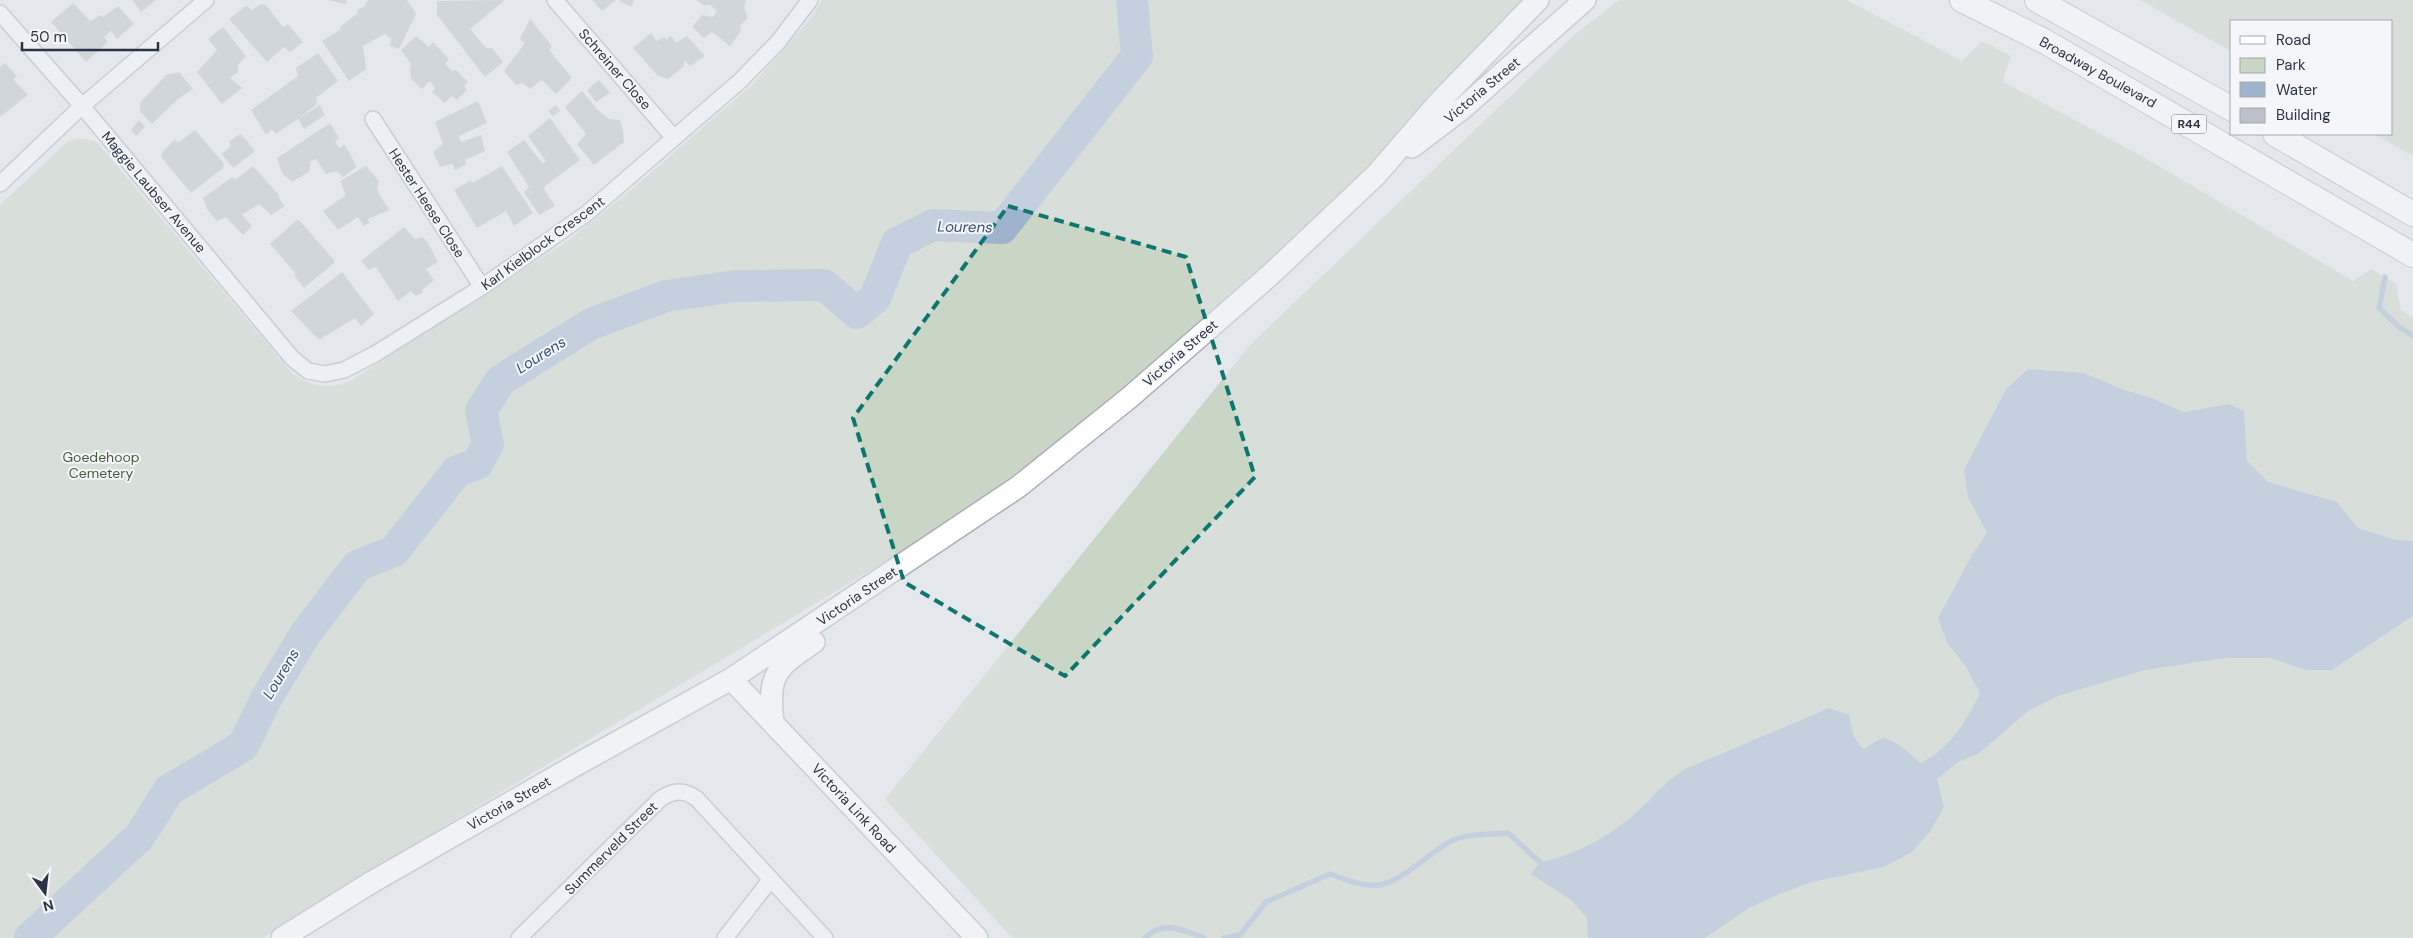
<svg xmlns="http://www.w3.org/2000/svg" width="2413" height="938" font-family="'DM Sans',sans-serif">
<rect width="100%" height="100%" fill="#e4e7ec"/>
<path fill="#c9d6c5" d="M 822,0 L 1524,0 L 1417,119 L 1246,285 L 1063,438 L 943,527 L 338,890 L 263,938 L 0,938 L 0,205 L 68,141 L 80,138 L 97,142 L 292,373 C 311,388 330,390 352,380 L 566,242 L 625,195 L 752,85 L 811,18 Z
M 1619,0 L 1847,0 L 1962,61 L 1982,41 L 2011,56 L 2005,72 L 2004,82 L 2147,159 L 2353,281 L 2371,269 L 2396,284 L 2401,310 L 2413,318 L 2413,938 L 1012,938 L 885,799 L 1250,345 L 1574,35 Z
M 2140,0 L 2413,0 L 2413,156 L 2374,134 L 2392,134 L 2392,21 L 2232,21 L 2232,52 Z"/>
<path fill="#9fb4cc" d="M 2028,369 L 2084,373 L 2122,389 L 2154,399 L 2184,412 L 2229,404 L 2244,411 L 2247,461 L 2268,482 L 2337,502 L 2358,528 L 2396,540 L 2413,541 L 2413,616 L 2332,670 L 2306,670 L 2270,658 L 2225,658 L 2145,670 L 2058,696 L 2028,711 L 1978,754 L 1958,762 L 1937,779 L 1944,807 L 1930,832 L 1912,852 L 1884,867 L 1812,882 L 1782,893 L 1749,908 L 1705,938 L 1588,938 L 1587,918 L 1571,900 L 1531,874 L 1540,862 C 1575,856 1612,835 1638,811 C 1653,797 1665,782 1683,770 L 1829,708 L 1849,715 L 1854,737 L 1863,749 L 1884,737 L 1901,746 L 1921,763 C 1950,748 1966,722 1980,693 L 1966,667 L 1947,643 L 1938,618 L 1972,555 L 1987,533 L 1968,497 L 1964,470 L 2006,389 Z"/>
<g fill="none" stroke-linecap="round" stroke-linejoin="round">
<path stroke="#9fb4cc" stroke-width="5.5" d="M 2385,277 L 2379,308 L 2398,326 L 2413,336
M 1145,938 C 1165,920 1181,929 1204,938
M 1224,938 L 1240,935 L 1266,902 L 1330,874 C 1345,879 1362,887 1379,885 C 1402,882 1430,852 1451,841 C 1467,833 1491,835 1508,833 L 1540,862"/>
<path stroke="#9fb4cc" stroke-width="32" d="M 30,938 L 139,837 L 169,790 L 243,746 L 267,697 L 306,633 L 357,566 L 394,551 L 457,471 L 477,464 L 488,444 L 481,411 L 501,380 L 591,324 L 666,296 L 735,286 L 824,285 L 857,313 L 875,298 L 897,243 L 933,225 L 1002,228 L 1137,56 L 1132,0"/>
</g>
<path fill="#bbc0ca" d="M 132,0 L 156,0 L 141,12 Z
M 327,0 L 347,0 L 346,4 Z
M 369,0 L 407,0 L 416,14 L 399,49 L 390,46 L 391,39 L 385,34 L 363,46 L 366,69 L 349,81 L 322,41 L 340,30 L 341,26 L 358,13 L 357,10 L 365,6 L 365,3 Z
M 505,0 L 470,29 L 486,48 L 492,48 L 503,62 L 485,77 L 437,15 L 437,1 Z
M 592,0 L 616,0 L 602,11 Z
M 618,0 L 634,0 L 631,7 Z
M 696,0 L 746,0 L 744,8 L 748,18 L 740,26 L 741,31 L 730,46 L 712,32 L 704,38 L 692,27 L 702,15 L 713,17 L 717,11 L 710,5 L 703,5 Z
M 73,3 L 90,21 L 101,15 L 103,17 L 118,6 L 134,24 L 117,39 L 111,31 L 104,37 L 108,42 L 86,62 L 51,22 Z
M 261,4 L 266,5 L 283,27 L 288,24 L 303,42 L 290,52 L 284,47 L 267,62 L 229,19 L 246,6 L 252,10 Z
M 530,19 L 552,46 L 549,50 L 572,78 L 556,94 L 542,80 L 530,89 L 523,83 L 516,85 L 504,71 L 525,43 L 520,39 Z
M 223,27 L 246,56 L 238,65 L 238,72 L 230,78 L 242,88 L 222,104 L 197,72 L 217,50 L 208,39 Z
M 651,33 L 656,41 L 664,37 L 666,40 L 671,36 L 676,43 L 687,36 L 705,56 L 690,66 L 684,60 L 684,66 L 668,79 L 658,76 L 633,48 Z
M 416,36 L 429,47 L 433,42 L 449,59 L 445,64 L 452,71 L 456,70 L 468,82 L 464,86 L 467,90 L 457,100 L 451,96 L 445,103 L 432,92 L 435,88 L 430,81 L 422,89 L 411,79 L 410,67 L 412,65 L 401,50 Z
M 318,53 L 338,81 L 316,98 L 317,104 L 299,118 L 276,134 L 272,130 L 266,135 L 251,110 L 298,76 L 296,68 Z
M 5,63 L 17,76 L 13,79 L 28,95 L 0,117 L 0,67 Z
M 179,72 L 193,89 L 178,99 L 152,124 L 140,111 L 140,103 L 166,75 Z
M 599,80 L 610,93 L 596,102 L 587,90 Z
M 582,91 L 597,109 L 609,119 L 620,120 L 623,131 L 624,142 L 594,165 L 577,144 L 586,134 L 565,107 Z
M 478,101 L 487,123 L 459,136 L 461,142 L 481,135 L 485,151 L 465,160 L 467,164 L 455,170 L 453,164 L 440,167 L 433,152 L 443,144 L 435,122 Z
M 320,105 L 325,115 L 304,129 L 298,119 Z
M 556,105 L 560,111 L 553,116 L 548,111 Z
M 550,118 L 580,160 L 545,186 L 544,189 L 555,206 L 539,215 L 524,192 L 529,187 L 507,152 L 524,140 L 543,164 L 546,161 L 528,136 Z
M 139,120 L 145,127 L 136,136 L 131,130 Z
M 330,123 L 339,138 L 335,142 L 339,148 L 345,145 L 357,167 L 343,177 L 337,171 L 326,174 L 316,159 L 311,161 L 309,172 L 292,182 L 282,173 L 277,158 Z
M 195,130 L 224,164 L 223,168 L 191,193 L 162,158 L 161,154 L 175,139 L 178,143 Z
M 241,134 L 255,151 L 233,168 L 222,154 L 231,146 L 229,141 Z
M 253,166 L 278,194 L 280,200 L 285,206 L 271,215 L 259,204 L 242,215 L 252,226 L 243,235 L 226,217 L 217,221 L 207,209 L 203,198 L 232,177 L 235,180 Z
M 366,166 L 379,181 L 377,190 L 389,210 L 368,219 L 369,223 L 364,226 L 358,217 L 338,230 L 323,211 L 346,195 L 340,181 Z
M 502,166 L 533,213 L 514,226 L 506,211 L 477,228 L 454,190 L 471,180 L 472,183 Z
M 298,219 L 334,260 L 334,263 L 304,288 L 294,275 L 296,274 L 270,244 Z
M 404,227 L 415,239 L 422,237 L 427,241 L 438,262 L 426,269 L 434,280 L 422,290 L 423,292 L 416,296 L 411,291 L 398,301 L 376,267 L 369,270 L 361,261 Z
M 342,272 L 374,314 L 361,326 L 355,318 L 319,340 L 291,311 Z"/>
<g fill="none" stroke-linecap="round" stroke-linejoin="round">
<defs>
<path id="street" d="M 555,0 L 674,138
M 0,13 L 82,106 L 292,358 L 308,371 L 325,374 L 344,370 L 375,354 L 482,287 L 586,214 L 740,81 L 778,42 L 810,0
M 373,119 L 482,287
M 0,184 L 82,106 L 206,0
M 519,938 L 659,800 C 672,790 684,789 697,799 L 825,938
M 725,938 L 771,879"/>
<path id="secondary" d="M 1412,147 L 1462,109 L 1585,0
M 731,679 L 977,938
M 773,723 C 768,675 774,669 814,642
M 282,938 L 372,882 L 576,765 L 731,679 L 1018,487 L 1129,398 L 1269,276 L 1376,175 L 1441,100 L 1538,0"/>
<path id="primary" d="M 1962,0 L 2044,41 L 2413,255
M 2037,0 L 2232,109
M 2275,134 L 2413,214"/>
</defs>
<use href="#street" stroke="#a9aeb7" stroke-width="18"/>
<use href="#secondary" stroke="#a9aeb7" stroke-width="24"/>
<use href="#primary" stroke="#a3abb8" stroke-width="26"/>
<use href="#street" stroke="#f7f8fa" stroke-width="15"/>
<use href="#secondary" stroke="#fff" stroke-width="21"/>
<use href="#primary" stroke="#fff" stroke-width="24"/>
</g>
<path d="M0 0H2413V938H0ZM 1008,206 L 1186,257 L 1255,477 L 1065,676 L 904,582 L 853,418 Z" fill="#e4e7ec" fill-opacity=".55" fill-rule="evenodd"/>
<path fill="none" stroke="#0f766e" stroke-width="4" stroke-dasharray="10 6" stroke-linejoin="round" d="M 1008,206 L 1186,257 L 1255,477 L 1065,676 L 904,582 L 853,418 Z"/>
<g text-anchor="middle" stroke-width="4" stroke-linejoin="round" paint-order="stroke">
<rect fill="#f4f6f9" stroke="#676e7b" stroke-width="1" x="2171.5" y="114.5" width="35" height="19" rx="4"/>
<g font-size="12" font-weight="bold" fill="#2b3445">
<text x="2189" y="128">R44</text>
</g>
<g font-size="14" fill="#2b3445" stroke="#f4f6f9">
<text transform="translate(615 69) rotate(49)" y="5">Schreiner Close</text>
<text transform="translate(2098 72) rotate(29)" y="5">Broadway Boulevard</text>
<text transform="translate(1482 90) rotate(-40)" y="5">Victoria Street</text>
<text transform="translate(154 192) rotate(50)" y="5">Maggie Laubser Avenue</text>
<text transform="translate(427 203) rotate(57)" y="5">Hester Heese Close</text>
<text transform="translate(543 243) rotate(-36)" y="5">Karl Kielblock Crescent</text>
<text transform="translate(1180 353) rotate(-41)" y="5">Victoria Street</text>
<text transform="translate(857 596) rotate(-34)" y="5">Victoria Street</text>
<text transform="translate(509 803) rotate(-30)" y="5">Victoria Street</text>
<text transform="translate(854 808) rotate(47)" y="5">Victoria Link Road</text>
<text transform="translate(611 848) rotate(-45)" y="5">Summerveld Street</text>
</g>
<g font-size="14" fill="#3f6138" stroke="#f4f6f9">
<text x="101" y="462">Goedehoop<tspan x="101" dy="16">Cemetery</tspan></text>
</g>
<g font-size="15" font-style="italic" fill="#34527a" stroke="#f4f6f9">
<text transform="translate(965 227) rotate(1)" y="5">Lourens</text>
<text transform="translate(541 355) rotate(-32)" y="5">Lourens</text>
<text transform="translate(281 674) rotate(-59)" y="5">Lourens</text>
</g>
</g>
<rect x="2230" y="20" width="162" height="115" fill="#f4f6f9" stroke="#a4a8b1"/>
<rect x="2240" y="36" width="25" height="8" fill="#ffffff" stroke="#a4a8b1"/>
<text x="2276" y="45" font-size="15" fill="#2b3445">Road</text>
<rect x="2240" y="58" width="25" height="15" fill="#c9d6c5" stroke="#a4a8b1"/>
<text x="2276" y="70" font-size="15" fill="#2b3445">Park</text>
<rect x="2240" y="82" width="25" height="15" fill="#9fb4cc" stroke="#a4a8b1"/>
<text x="2276" y="95" font-size="15" fill="#2b3445">Water</text>
<rect x="2240" y="108" width="25" height="15" fill="#bbc0ca" stroke="#a4a8b1"/>
<text x="2276" y="120" font-size="15" fill="#2b3445">Building</text>
<g transform="translate(45 893) rotate(165)" stroke="#f4f6f9" stroke-width="4" paint-order="stroke">
<path d="M0-4L9 19L0 12L-9 19Z" fill="#2b3445"/>
<text y="-8" font-size="14" font-weight="bold" text-anchor="middle" fill="#2b3445">N</text>
</g>
<path d="M22 42v8h136v-8" fill="none" stroke="#2b3445" stroke-width="2.5"/>
<text x="30" y="42" font-size="15" fill="#2b3445" stroke="#f4f6f9" stroke-width="4" paint-order="stroke">50 m</text>
</svg>
